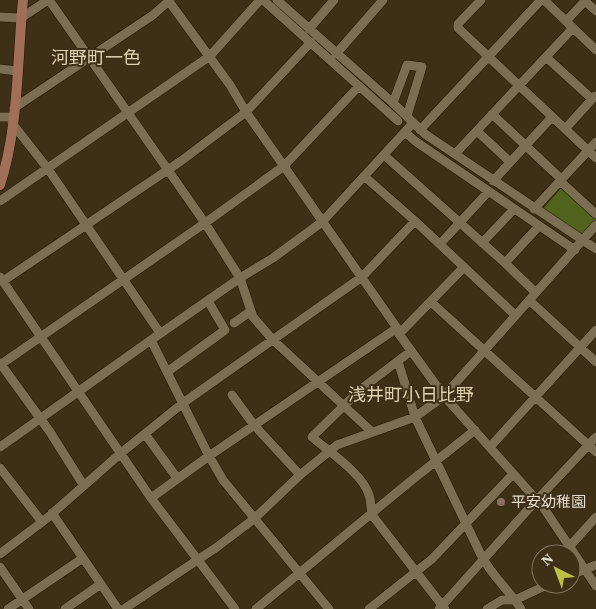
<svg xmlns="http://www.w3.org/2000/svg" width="596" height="609" font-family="'Source Serif 4','Noto Sans JP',serif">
<rect width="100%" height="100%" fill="#3d3016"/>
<path fill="#4f631c" d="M 562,187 L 596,218 L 596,222 L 583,237 L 543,209 Z"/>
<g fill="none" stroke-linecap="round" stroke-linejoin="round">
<defs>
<path id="minor" d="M 49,0 L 205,223 L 240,278 L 253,317 L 272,339 L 372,432
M 168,0 L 230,85 L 246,112 L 397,328 L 399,334 L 444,396 L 543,507 L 596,586
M 263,0 L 398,121
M 277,0 L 393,103 L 425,134 L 596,249
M 481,0 L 458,24 L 458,28 L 596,158
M 544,0 L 596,50
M 585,1 L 596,11
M 0,17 L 21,18 L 48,0
M 566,21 L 586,0
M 309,29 L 334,0
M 336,54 L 383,0
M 546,57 L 592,99
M 0,69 L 17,71
M 393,103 L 407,65 L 422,67 L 407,116
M 14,108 L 153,15 L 170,0
M 492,114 L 559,177 L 560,181 L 596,214
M 0,117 L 13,117
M 12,123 L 48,169 L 160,333
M 565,129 L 595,96
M 420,130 L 541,0
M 477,131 L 510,162
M 405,132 L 415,141 L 575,250
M 455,154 L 573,28
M 384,155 L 505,263 L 535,292
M 364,176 L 415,221 L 515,315
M 493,181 L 552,117
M 0,201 L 210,56 L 260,0
M 534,209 L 596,142
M 482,243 L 514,209
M 440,244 L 488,192
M 505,263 L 539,226
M 0,277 L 151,498 L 235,609
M 3,281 L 181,161 L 246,112 L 311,42
M 529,300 L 596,362
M 431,302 L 596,452
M 234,323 L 251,311
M 399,334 L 464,267
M 151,340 L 209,456 L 223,480 L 329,609
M 411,351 L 361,389 L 312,437 C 329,452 363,474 369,495 C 371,501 371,509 372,515 L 445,609
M 398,361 L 415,417 L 481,555 C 491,575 509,590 521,609
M 0,363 L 50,432 L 84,486
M 0,365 L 205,223 L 284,166 L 359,86
M 167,372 L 225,330 L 208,301
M 232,395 L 254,425 L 300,475
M 145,434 L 177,478
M 0,447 L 151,340 L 240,278 L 273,258 L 322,222 L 413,123
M 490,447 L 596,330
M 0,468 L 42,522
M 151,498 L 209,456 L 397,328
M 52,513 L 118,609
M 570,546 L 596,517
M 0,554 L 46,519 L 121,453 L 183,403 L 362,277 L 415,221
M 0,567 L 29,609
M 571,575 L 596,565
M 8,609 L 83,558
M 65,609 L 101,584
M 124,609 L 217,547 L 255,518 L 300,475 L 337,445 L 415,417 L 444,396 L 596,225
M 256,609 L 407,484 L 475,430
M 369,609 L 432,559 L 513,474
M 439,609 L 533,504 L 596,437
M 487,609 L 502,600 L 515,600 L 549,584"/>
<path id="major" d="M 0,185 C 19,126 17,61 23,0"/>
</defs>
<use href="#minor" stroke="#231700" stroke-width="10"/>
<use href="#major" stroke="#231700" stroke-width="11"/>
<use href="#minor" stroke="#7c6e52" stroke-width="9"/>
<use href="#major" stroke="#a16e57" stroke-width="10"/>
</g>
<circle fill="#8d6e63" stroke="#3d3016" stroke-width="2" cx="501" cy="502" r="5"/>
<g text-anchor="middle" stroke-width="4" stroke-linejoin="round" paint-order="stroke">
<g font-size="15" fill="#e5ddce" stroke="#3d3016" text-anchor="start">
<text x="511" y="507">平安幼稚園</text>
</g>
<g font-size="18" fill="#e1d1b2" stroke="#3d3016">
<text x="96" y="64">河野町一色</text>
<text x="411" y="401">浅井町小日比野</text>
</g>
</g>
<g transform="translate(556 569) rotate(318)"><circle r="24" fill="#3d3016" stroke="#807560"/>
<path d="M0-4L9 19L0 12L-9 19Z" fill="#bbc045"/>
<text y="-8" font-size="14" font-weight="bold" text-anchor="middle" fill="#e5ddce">N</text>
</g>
</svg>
